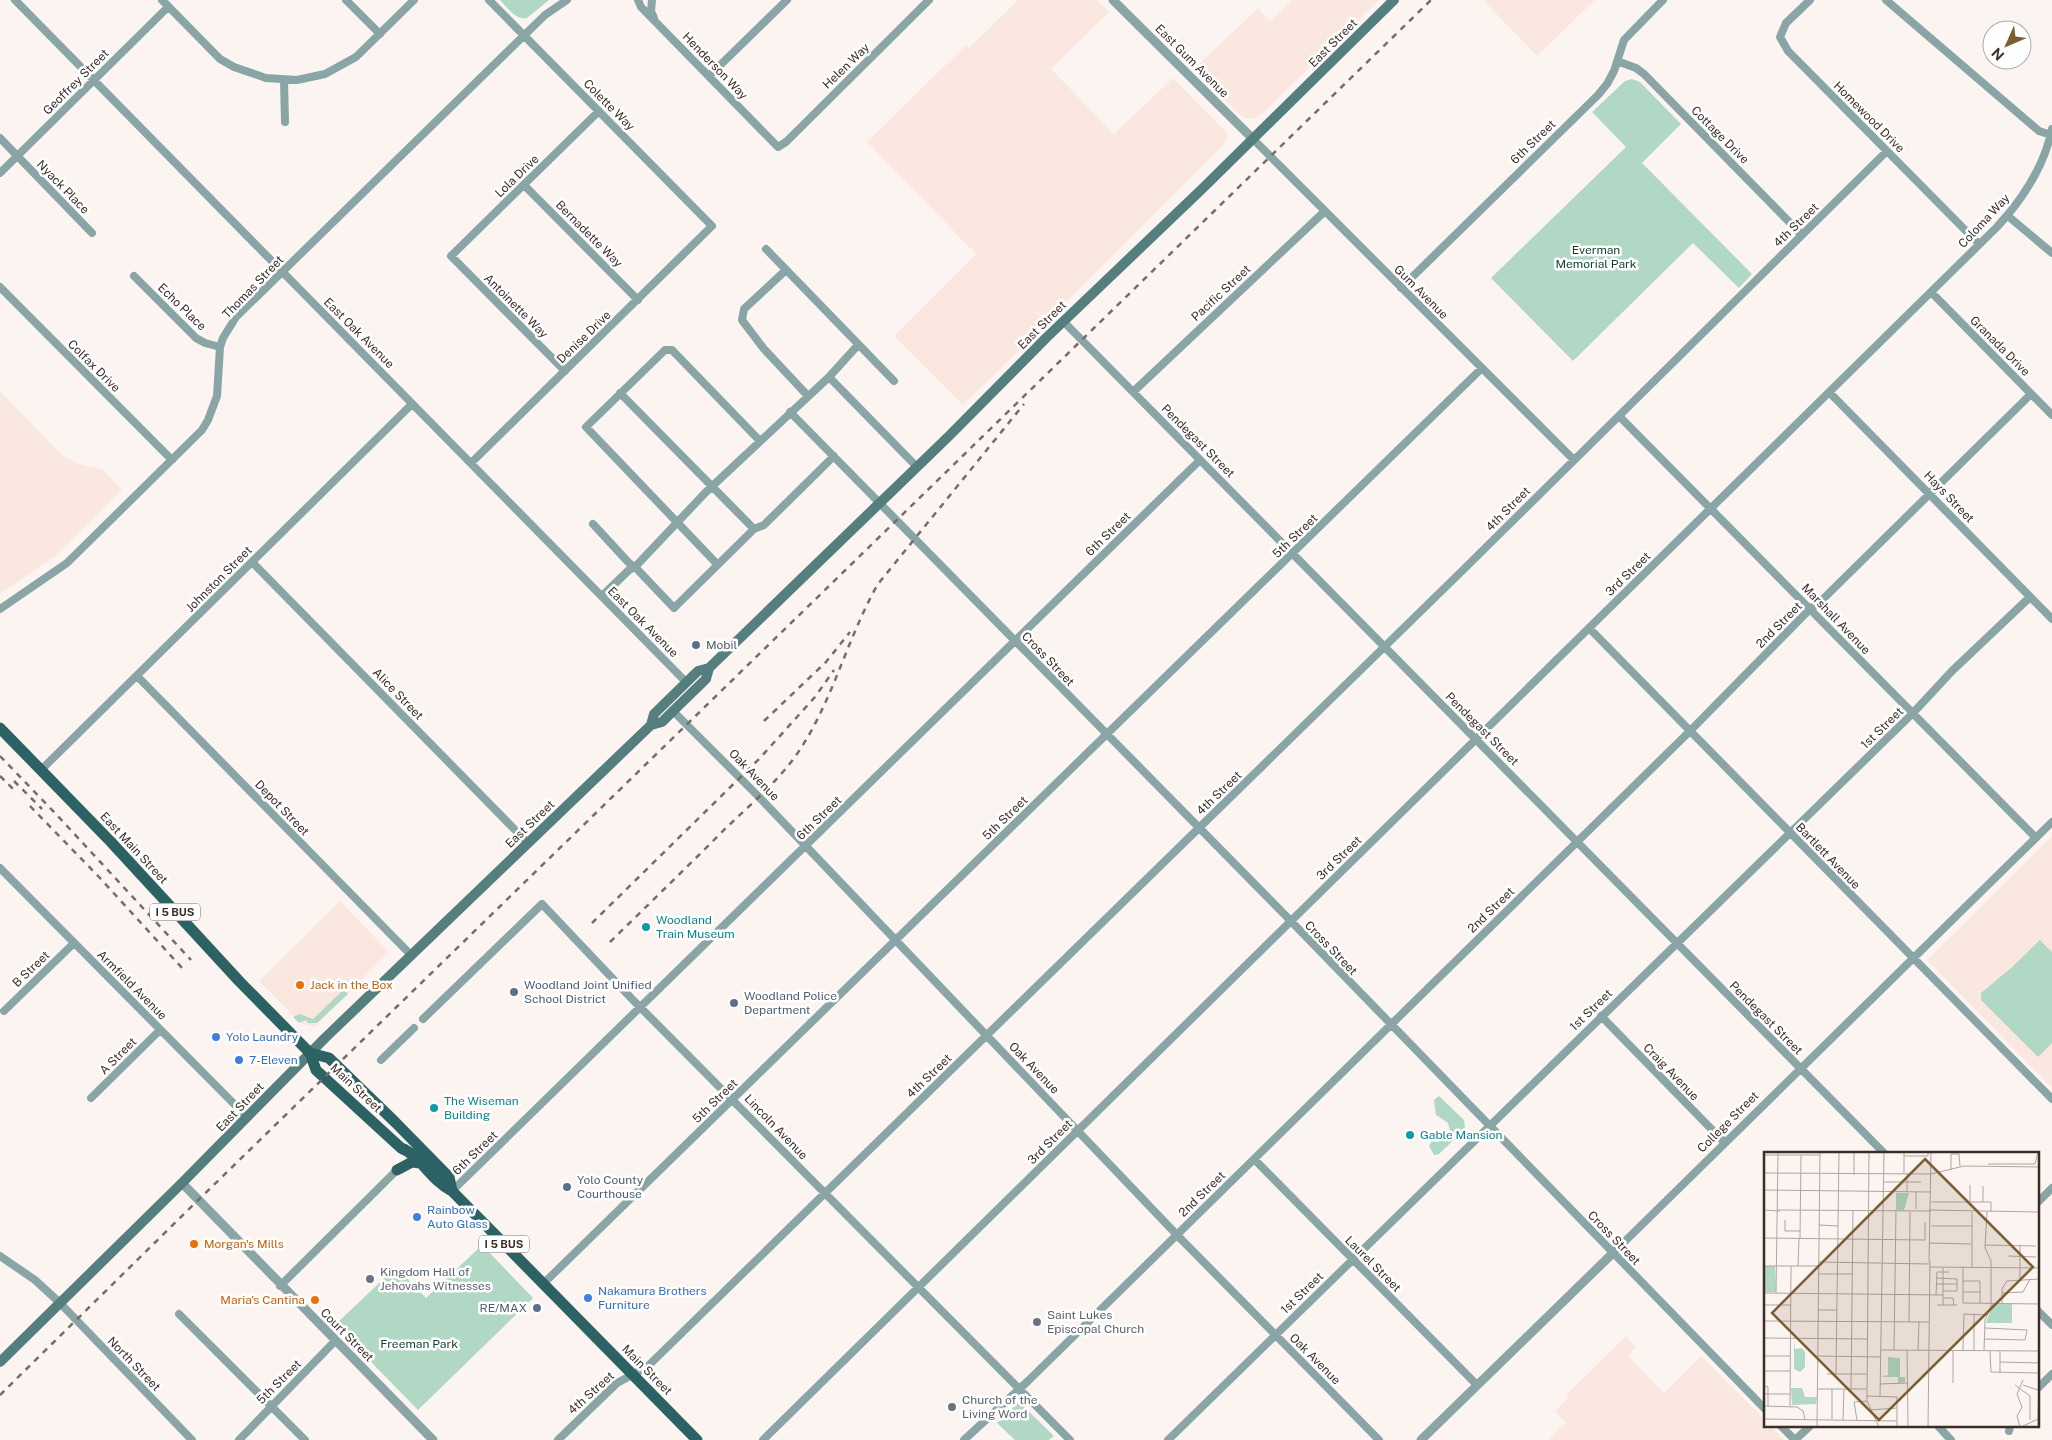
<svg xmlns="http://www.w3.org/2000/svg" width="2052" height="1440" font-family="'Public Sans',sans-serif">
<rect width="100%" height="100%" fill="#fcf4f1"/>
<path fill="#fae8e0" d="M 1018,0 L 1097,0 L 1109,12 L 1051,69 L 1114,134 L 1173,78 L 1227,133 L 1228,137 L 1224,144 L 1047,321 L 1019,295 L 1047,323 L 963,405 L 894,336 L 976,254 L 867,142 L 966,45 L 969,48 Z
M 1292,0 L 1379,0 L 1264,112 L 1253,119 L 1245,118 L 1239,114 L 1194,69 L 1258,8 L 1270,21 Z
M 1483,0 L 1595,0 L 1537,56 Z
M 0,391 L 62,455 L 75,463 L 102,469 L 122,490 L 54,557 L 0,594 Z
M 2052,836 L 2052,1088 L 1927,960 Z
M 340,901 L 389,952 L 315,1027 L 302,1024 L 259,981 Z
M 1626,1336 L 1636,1347 L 1628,1356 L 1664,1393 L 1701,1356 L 1766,1421 L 1766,1426 L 1771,1426 L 1784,1440 L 1548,1440 L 1566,1423 L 1555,1411 L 1568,1398 L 1566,1395 Z"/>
<path fill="#b0d8c4" d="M 500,0 L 549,0 L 527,18 C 515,20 508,8 500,0 Z
M 1632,79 L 1640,82 L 1681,124 L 1642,163 L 1752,274 L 1739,288 L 1693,243 L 1573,361 L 1491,278 L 1626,147 L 1592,112 L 1625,81 Z
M 2040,940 L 2052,952 L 2052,1043 L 2038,1057 L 1981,1000 L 1981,993 L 2011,968 Z
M 340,986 L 348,994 L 317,1023 L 308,1023 L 306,1020 L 299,1023 L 293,1017 L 300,1014 L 313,1019 L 342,991 L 338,987 Z
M 1439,1096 L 1464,1120 L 1465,1129 L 1439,1154 L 1434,1155 L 1429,1146 L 1434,1137 L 1442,1139 L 1450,1131 L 1448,1123 L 1436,1115 L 1434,1100 Z
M 482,1245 L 533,1298 L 418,1410 L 335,1325 L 396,1267 L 426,1298 Z
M 1019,1402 L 1054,1436 L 1049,1440 L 1015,1440 L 997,1423 Z"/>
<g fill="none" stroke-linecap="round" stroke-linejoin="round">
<path stroke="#8aa5a5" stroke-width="8" d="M 15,0 L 686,682
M 162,0 L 220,59 L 234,67 L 266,78 L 297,80 L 325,74 L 356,57 L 414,0
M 346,0 L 380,34
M 638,0 L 641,7 L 778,147 L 786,142 L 929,0
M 652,0 L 651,11 L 654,18
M 1810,0 L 1786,23 L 1780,37 L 1788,51 L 1979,244
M 1886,0 L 2039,131 L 2051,135
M 1617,61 L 1636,68 L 1644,74 L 1802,235
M 709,76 L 787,0
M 284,80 L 285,122
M 0,138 L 92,233
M 1253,139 L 1574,460
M 0,173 L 168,7
M 524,185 L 638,300
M 2008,216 L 2052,253
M 766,249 L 894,381
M 786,270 L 744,309 L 742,320 L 764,349 L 808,396
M 134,276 L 196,338 L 205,343 L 220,347
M 0,287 L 172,460
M 1401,288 L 1598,95 L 1607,84 L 1614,71 L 1624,40 L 1663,0
M 1931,292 L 2052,415
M 1063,321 L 1885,1154
M 565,371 L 451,256 L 599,111
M 829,377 L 917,467
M 1133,392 L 1325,211
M 1829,392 L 2052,619
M 620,393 L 754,529
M 790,412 L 1284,914 L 1766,1410
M 1619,416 L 2036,838
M 471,463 L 712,226 L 489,0
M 593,524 L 629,563 L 635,567 L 674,608 L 754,529 L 764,525 L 834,456
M 252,562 L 528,843
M 717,564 L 586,427 L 665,350 L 672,350 L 760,441
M 602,596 L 629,570 L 635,567 L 706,492 L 829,377 L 858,345
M 0,609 L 67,563 L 202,430 L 208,420 L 217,396 L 220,347 L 223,338 L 236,317 L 545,15 L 567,0
M 1589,628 L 2052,1099
M 137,676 L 411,955
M 673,711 L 759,797 L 1177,1235 L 1379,1440
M 41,770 L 412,404
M 0,868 L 247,1117
M 4,1011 L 74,943
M 1601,1016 L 1725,1143
M 423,1019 L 542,904 L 632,999 L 1070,1440
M 381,1060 L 414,1028
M 91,1098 L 160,1030
M 1254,1159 L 1477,1385
M 452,1191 L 1200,460
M 2038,1202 L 2052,1188
M 1613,1253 L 2052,822
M 0,1256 L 35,1280 L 60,1303 L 192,1440
M 543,1284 L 1482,368
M 280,1286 L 397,1170
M 2038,1311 L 2052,1325
M 179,1314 L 305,1440
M 2038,1388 L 2052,1374
M 1781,1426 L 1795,1440
M 1938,1426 L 1951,1440
M 2009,1431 L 2010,1426
M 239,1440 L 335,1341
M 558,1440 L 617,1383 L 647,1367 L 1464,569 L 1887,151
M 763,1440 L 1997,227 C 2023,199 2044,167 2052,129
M 964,1440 L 1028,1381 L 1690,731 L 1811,608 L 1819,603 L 2031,394
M 1168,1440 L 1913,713 L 1952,671 L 2030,597
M 1795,1440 L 1810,1426"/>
<path stroke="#8aa5a5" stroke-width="9" d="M 1113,0 L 1253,139
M 182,1183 L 433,1440
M 1421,1440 L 1613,1253"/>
<path stroke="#557e7e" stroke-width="10" d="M 651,725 L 662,722 L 673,711 L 706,679 L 709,668
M 0,1362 L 182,1183 L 325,1038 L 651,725 L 654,714 L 698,671 L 709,668 L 949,436 L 1046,338 L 1202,189 L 1394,0"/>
<path stroke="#2c6263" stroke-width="11" d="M 0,728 L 111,842 L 240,982 L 310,1053 L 316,1070 L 401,1148 C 420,1155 430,1180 452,1191 L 697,1440
M 310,1053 L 329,1058 L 395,1122 L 449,1177 L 452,1191
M 397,1170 L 412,1162 L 420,1163"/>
<path stroke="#776c67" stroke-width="2.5" stroke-dasharray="6 6" stroke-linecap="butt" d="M 764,721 L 826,662 L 850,632
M 0,756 L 55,813 L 191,960
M 0,776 L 16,792
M 14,781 L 42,809
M 30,806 L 99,877 L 183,969
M 592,923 L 760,758 L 815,697 L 834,670
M 610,942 C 649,904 688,866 726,828 C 752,803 781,779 801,748 C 834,697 848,636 878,584 L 1024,404
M 0,1395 L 188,1210 L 1431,0"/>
</g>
<g fill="#5c6f8a" stroke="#fff" stroke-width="2">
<circle cx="696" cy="645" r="5"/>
<circle cx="514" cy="992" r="5"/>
<circle cx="734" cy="1003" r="5"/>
<circle cx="567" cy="1187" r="5"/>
<circle cx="537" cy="1308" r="5"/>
</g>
<g fill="#0f9aa8" stroke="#fff" stroke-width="2">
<circle cx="646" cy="927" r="5"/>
<circle cx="434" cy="1108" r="5"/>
<circle cx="1410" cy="1135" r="5"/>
</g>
<g fill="#e8710a" stroke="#fff" stroke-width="2">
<circle cx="300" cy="985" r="5"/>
<circle cx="194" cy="1244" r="5"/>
<circle cx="315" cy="1300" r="5"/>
</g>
<g fill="#3f7fe0" stroke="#fff" stroke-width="2">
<circle cx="216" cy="1037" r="5"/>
<circle cx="239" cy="1060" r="5"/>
<circle cx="417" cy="1217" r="5"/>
<circle cx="588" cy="1298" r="5"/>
</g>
<g fill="#6b7280" stroke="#fff" stroke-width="2">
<circle cx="370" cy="1279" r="5"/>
<circle cx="1037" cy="1322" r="5"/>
<circle cx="952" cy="1407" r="5"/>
</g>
<g text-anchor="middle" stroke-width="5" stroke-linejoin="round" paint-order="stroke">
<g fill="#fff" stroke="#766d68" stroke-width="1">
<rect x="150" y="903.5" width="50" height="17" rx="4"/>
<rect x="479" y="1235.5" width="50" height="17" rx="4"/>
</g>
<g font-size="11" font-weight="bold" fill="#3b2e28">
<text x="175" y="916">I 5 BUS</text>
<text x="504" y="1248">I 5 BUS</text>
</g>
<g font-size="12" fill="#3b2e28" stroke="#fff">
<text transform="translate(1333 43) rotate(-45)" y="4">East Street</text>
<text transform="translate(1192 61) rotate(45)" y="4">East Gum Avenue</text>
<text transform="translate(715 66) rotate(46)" y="4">Henderson Way</text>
<text transform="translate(846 66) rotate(-44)" y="4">Helen Way</text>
<text transform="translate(76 82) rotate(-45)" y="4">Geoffrey Street</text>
<text transform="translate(609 105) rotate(45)" y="4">Colette Way</text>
<text transform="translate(1869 117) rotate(45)" y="4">Homewood Drive</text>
<text transform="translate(1720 135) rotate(45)" y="4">Cottage Drive</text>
<text transform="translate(1533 142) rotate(-44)" y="4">6th Street</text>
<text transform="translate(517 176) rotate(-44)" y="4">Lola Drive</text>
<text transform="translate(63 187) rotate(46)" y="4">Nyack Place</text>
<text transform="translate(1984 221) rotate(-47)" y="4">Coloma Way</text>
<text transform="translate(1796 225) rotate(-44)" y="4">4th Street</text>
<text transform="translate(589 234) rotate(45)" y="4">Bernadette Way</text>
<text transform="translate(253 287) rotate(-46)" y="4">Thomas Street</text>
<text transform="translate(1421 292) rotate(45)" y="4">Gum Avenue</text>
<text transform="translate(1221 293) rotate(-43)" y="4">Pacific Street</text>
<text transform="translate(516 306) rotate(45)" y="4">Antoinette Way</text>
<text transform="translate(182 307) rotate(44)" y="4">Echo Place</text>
<text transform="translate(1042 325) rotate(-45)" y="4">East Street</text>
<text transform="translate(359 333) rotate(45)" y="4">East Oak Avenue</text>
<text transform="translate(584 337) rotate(-44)" y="4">Denise Drive</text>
<text transform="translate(2000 346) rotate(45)" y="4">Granada Drive</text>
<text transform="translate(94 366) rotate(45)" y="4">Colfax Drive</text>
<text transform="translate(1198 441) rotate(45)" y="4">Pendegast Street</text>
<text transform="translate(1949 497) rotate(46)" y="4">Hays Street</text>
<text transform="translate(1508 509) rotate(-45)" y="4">4th Street</text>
<text transform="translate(1108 534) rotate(-44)" y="4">6th Street</text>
<text transform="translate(1295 536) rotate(-44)" y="4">5th Street</text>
<text transform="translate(1628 574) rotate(-44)" y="4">3rd Street</text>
<text transform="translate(219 579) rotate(-45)" y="4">Johnston Street</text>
<text transform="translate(1836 619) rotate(46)" y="4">Marshall Avenue</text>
<text transform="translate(643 622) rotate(45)" y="4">East Oak Avenue</text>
<text transform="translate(1779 625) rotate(-45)" y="4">2nd Street</text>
<text transform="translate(1048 659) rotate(46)" y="4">Cross Street</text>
<text transform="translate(398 694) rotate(46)" y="4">Alice Street</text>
<text transform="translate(1882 728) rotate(-44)" y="4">1st Street</text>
<text transform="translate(1482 729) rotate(45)" y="4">Pendegast Street</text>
<text transform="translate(754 775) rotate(46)" y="4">Oak Avenue</text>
<text transform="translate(1219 793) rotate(-44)" y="4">4th Street</text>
<text transform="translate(282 808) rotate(46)" y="4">Depot Street</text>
<text transform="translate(819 818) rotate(-44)" y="4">6th Street</text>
<text transform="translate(1005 818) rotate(-44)" y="4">5th Street</text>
<text transform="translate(530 824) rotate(-44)" y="4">East Street</text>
<text transform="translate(134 848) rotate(47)" y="4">East Main Street</text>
<text transform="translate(1828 856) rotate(46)" y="4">Bartlett Avenue</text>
<text transform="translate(1339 858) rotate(-44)" y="4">3rd Street</text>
<text transform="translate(1491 910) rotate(-44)" y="4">2nd Street</text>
<text transform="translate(1331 948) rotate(46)" y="4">Cross Street</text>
<text transform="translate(31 969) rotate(-44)" y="4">B Street</text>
<text transform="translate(132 985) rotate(45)" y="4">Armfield Avenue</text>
<text transform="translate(1591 1010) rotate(-44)" y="4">1st Street</text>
<text transform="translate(1766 1018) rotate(45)" y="4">Pendegast Street</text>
<text transform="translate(118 1056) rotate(-45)" y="4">A Street</text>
<text transform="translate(1034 1068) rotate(46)" y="4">Oak Avenue</text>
<text transform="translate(1671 1072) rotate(46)" y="4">Craig Avenue</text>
<text transform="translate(929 1076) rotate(-44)" y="4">4th Street</text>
<text transform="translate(356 1088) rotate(43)" y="4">Main Street</text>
<text transform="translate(715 1101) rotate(-44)" y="4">5th Street</text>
<text transform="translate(240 1107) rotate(-46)" y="4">East Street</text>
<text transform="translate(1728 1122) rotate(-45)" y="4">College Street</text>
<text transform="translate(776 1127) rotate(46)" y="4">Lincoln Avenue</text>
<text transform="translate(1050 1142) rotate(-45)" y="4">3rd Street</text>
<text transform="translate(475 1153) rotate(-44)" y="4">6th Street</text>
<text transform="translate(1202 1194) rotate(-44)" y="4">2nd Street</text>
<text transform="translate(1614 1238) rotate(46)" y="4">Cross Street</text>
<text transform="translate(1373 1264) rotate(45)" y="4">Laurel Street</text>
<text transform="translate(1302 1293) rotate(-44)" y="4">1st Street</text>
<text transform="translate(347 1335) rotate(45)" y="4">Court Street</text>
<text transform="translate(1315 1359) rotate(45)" y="4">Oak Avenue</text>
<text transform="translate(134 1364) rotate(46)" y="4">North Street</text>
<text transform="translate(647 1370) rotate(45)" y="4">Main Street</text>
<text transform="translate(279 1382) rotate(-45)" y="4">5th Street</text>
<text transform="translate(591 1393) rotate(-42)" y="4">4th Street</text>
</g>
<g font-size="12" fill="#103e2d" stroke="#fff">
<text x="1596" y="254">Everman<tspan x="1596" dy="14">Memorial Park</tspan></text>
<text x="419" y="1348">Freeman Park</text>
</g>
<g font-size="12" fill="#4e5e75" stroke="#fff" text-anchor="start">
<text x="706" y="649">Mobil</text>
<text x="524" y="989">Woodland Joint Unified<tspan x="524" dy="14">School District</tspan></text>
<text x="744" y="1000">Woodland Police<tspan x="744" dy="14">Department</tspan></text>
<text x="577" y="1184">Yolo County<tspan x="577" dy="14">Courthouse</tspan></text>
<text x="527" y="1312" text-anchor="end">RE/MAX</text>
</g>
<g font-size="12" fill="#0d838f" stroke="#fff" text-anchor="start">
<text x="656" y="924">Woodland<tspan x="656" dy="14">Train Museum</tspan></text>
<text x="444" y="1105">The Wiseman<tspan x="444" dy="14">Building</tspan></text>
<text x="1420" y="1139">Gable Mansion</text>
</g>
<g font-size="12" fill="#c56008" stroke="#fff" text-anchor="start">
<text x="310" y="989">Jack in the Box</text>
<text x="204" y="1248">Morgan's Mills</text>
<text x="305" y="1304" text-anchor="end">Maria's Cantina</text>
</g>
<g font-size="12" fill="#366cbe" stroke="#fff" text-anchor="start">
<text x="226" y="1041">Yolo Laundry</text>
<text x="249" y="1064">7-Eleven</text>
<text x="427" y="1214">Rainbow<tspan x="427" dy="14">Auto Glass</tspan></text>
<text x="598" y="1295">Nakamura Brothers<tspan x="598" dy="14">Furniture</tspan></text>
</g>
<g font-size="12" fill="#5b616d" stroke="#fff" text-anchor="start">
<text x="380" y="1276">Kingdom Hall of<tspan x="380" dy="14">Jehovahs Witnesses</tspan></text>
<text x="1047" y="1319">Saint Lukes<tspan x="1047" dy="14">Episcopal Church</tspan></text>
<text x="962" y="1404">Church of the<tspan x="962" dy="14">Living Word</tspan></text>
</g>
</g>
<g transform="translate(1764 1152)">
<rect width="275" height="275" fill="#fcf4f1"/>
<path d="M 132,41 L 145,41 L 140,58 L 132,58 ZM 0,114 L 11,114 L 12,140 L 0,140 ZM 228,152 L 248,152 L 248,171 L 222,171 ZM 30,187 L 31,197 L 38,196 L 41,200 L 41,215 L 36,220 L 30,217 ZM 124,205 L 136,206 L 136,225 L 141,225 L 141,230 L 134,231 L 134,225 L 117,225 L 124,223 ZM 27,236 L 38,236 L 41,245 L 53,245 L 52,252 L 28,253 Z" fill="#b0d8c4"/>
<path fill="none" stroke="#afa5a1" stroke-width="1" d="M 90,0 L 90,23M 105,0 L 103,249 L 115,275M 0,3 L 56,3M 140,4 L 164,4 L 164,0M 224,12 L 271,12 L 274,0M 187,18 L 187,2 L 195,2 L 196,14M 0,21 L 167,22 L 200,14 L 275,15M 140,21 L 140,0M 143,21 L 143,40M 120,30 L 157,30M 0,38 L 166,40M 167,50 L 227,50 L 227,60M 206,50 L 206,33M 219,50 L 219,34M 152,57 L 152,40M 0,58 L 16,59M 14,58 L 167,59M 165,58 L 275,60M 21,68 L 21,79 L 36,79M 55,73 L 74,74M 167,74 L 208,74M 0,86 L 161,88 L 161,70M 36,86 L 37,3M 166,91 L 207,92M 221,93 L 272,94M 244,104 L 272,105M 55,110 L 165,112M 165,110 L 167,0M 0,114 L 55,114M 34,114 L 35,86M 166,115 L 275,116M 199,115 L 199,151 L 275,152M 208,115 L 208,60M 55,122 L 88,122M 173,126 L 193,127 L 193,139 L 179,139M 256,127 L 256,93M 199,129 L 216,129 L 216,151M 173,132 L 193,132M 199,140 L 216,140M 0,141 L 179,143M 12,141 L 14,0M 238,141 L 259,140 L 266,127M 172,143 L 173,120 L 185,120M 179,146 L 189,146 L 190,153M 238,151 L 238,137 L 243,129 L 275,127M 0,153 L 27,153M 173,153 L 193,153M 179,153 L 179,115M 54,158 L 73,158M 0,169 L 165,170M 145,170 L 146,60M 0,186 L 103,187M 220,187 L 261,188 L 263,178 L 221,176M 117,198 L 275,199M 130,198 L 132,59M 143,198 L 144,275M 154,198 L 155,170M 199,198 L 200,162 L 223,163M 210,198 L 210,162M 220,199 L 221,168 L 227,154 L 227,109 L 221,96 L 223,60M 226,199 L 227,220 L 274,221M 0,204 L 26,204M 54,204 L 117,205M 236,210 L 275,211M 0,219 L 26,219M 236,221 L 236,199M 63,222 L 103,222M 72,222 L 75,0M 189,231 L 189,198M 116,232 L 143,231M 251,233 L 266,244 L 266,268M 259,233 L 274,238M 0,234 L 4,235 L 4,254M 54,237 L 102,237M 87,237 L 89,59M 0,242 L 26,242M 102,244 L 133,245 L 133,275M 116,245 L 120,0M 0,254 L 33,255 L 39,259 L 41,267M 26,254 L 27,114M 105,258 L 133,256M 0,267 L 133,269M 68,267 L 68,237M 79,268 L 80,237M 93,268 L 90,250 L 103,249M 53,275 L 56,0M 164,275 L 166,109M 256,275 L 253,264 L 258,255 L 253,242 L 259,228M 257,275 L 274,267M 274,275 L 275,210"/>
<path fill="#7b5f32" fill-opacity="0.15" stroke="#7b5f32" stroke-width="2.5" d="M 161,7 L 269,115 L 115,268 L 8,161 Z"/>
<rect width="275" height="275" fill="none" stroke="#3b2e28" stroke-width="2.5"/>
</g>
<g transform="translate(2007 45) rotate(225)"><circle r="24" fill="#ffffff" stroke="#b1aba9"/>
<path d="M0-4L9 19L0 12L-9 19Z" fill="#7b5f32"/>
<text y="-8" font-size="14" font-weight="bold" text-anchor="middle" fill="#3b2e28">N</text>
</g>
</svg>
